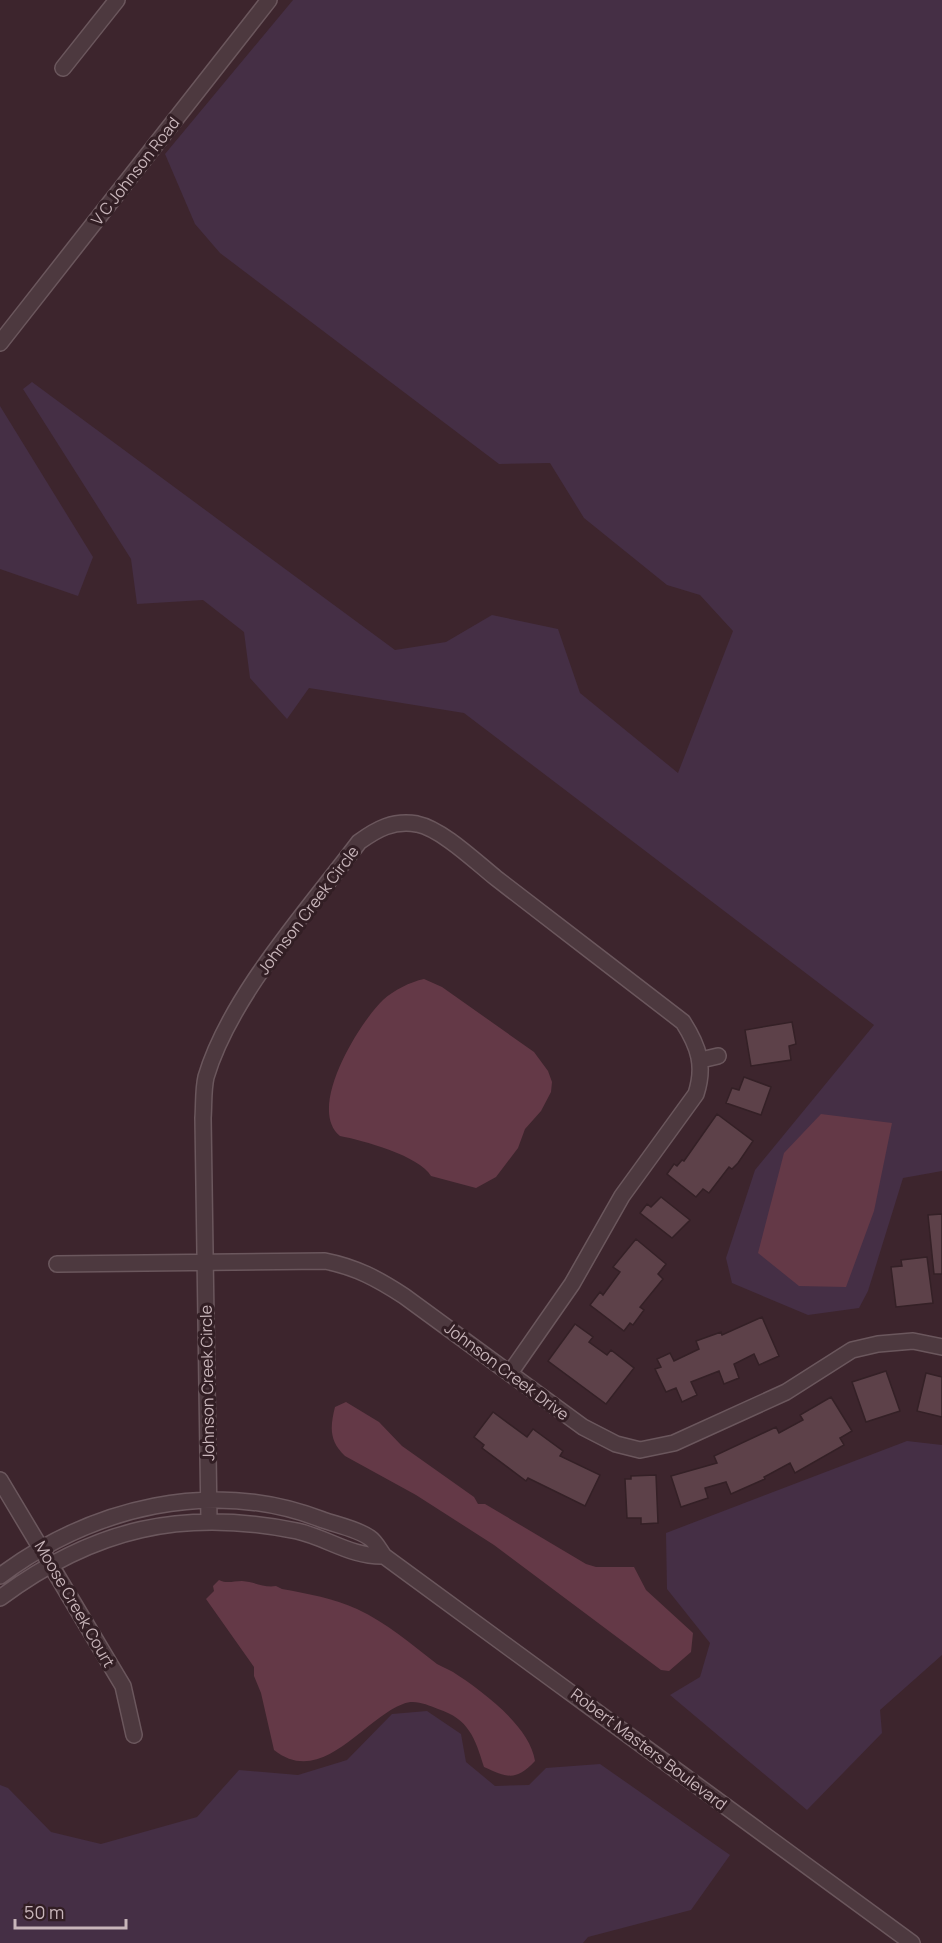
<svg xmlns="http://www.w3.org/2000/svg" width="942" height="1943" font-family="Manrope,sans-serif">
<rect width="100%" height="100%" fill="#3d252d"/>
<path fill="#452f45" d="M 293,0 L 942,0 L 942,1171 L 903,1178 L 868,1291 L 859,1308 L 808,1315 L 732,1283 L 726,1258 L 755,1170 L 874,1025 L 464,713 L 309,688 L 287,719 L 250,678 L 244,632 L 203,600 L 137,604 L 131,559 L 23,389 L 32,382 L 395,650 L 446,642 L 492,615 L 558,629 L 580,693 L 678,773 L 733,631 L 700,595 L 667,585 L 584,518 L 550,463 L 499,464 L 220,253 L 195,224 L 165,154 Z
M 0,406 L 93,557 L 78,596 L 0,569 Z
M 907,1441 L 942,1445 L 942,1655 L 880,1710 L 882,1733 L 807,1810 L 670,1695 L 700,1677 L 710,1643 L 667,1589 L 666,1533 Z
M 427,1711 L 461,1734 L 466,1762 L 495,1786 L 529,1785 L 546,1768 L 600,1764 L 730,1855 L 691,1910 L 588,1937 L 583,1943 L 0,1943 L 0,1785 L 8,1788 L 51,1832 L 101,1844 L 197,1817 L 239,1770 L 298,1775 L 347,1760 L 392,1714 Z"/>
<path fill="#643947" d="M 424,979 L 442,987 L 534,1052 L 548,1071 L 552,1082 L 551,1092 L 541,1111 L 525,1129 L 518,1148 L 496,1177 L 476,1188 L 431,1176 C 420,1156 362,1140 340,1136 C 306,1109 359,1023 383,1000 C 394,990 410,982 424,979 Z
M 821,1114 L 892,1123 L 874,1211 L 846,1287 L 799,1286 L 758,1253 L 784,1153 Z
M 346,1402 L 379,1422 L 402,1446 L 474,1497 L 478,1504 L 485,1504 L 586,1564 L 596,1567 L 634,1567 L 646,1590 L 693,1633 L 691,1652 L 669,1671 L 661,1670 L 494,1545 L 416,1495 L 345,1456 C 329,1441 330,1427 335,1407 Z
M 219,1580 C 227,1584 233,1581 242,1581 C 255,1582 264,1588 276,1586 L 282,1589 C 309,1594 333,1598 357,1609 C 387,1623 411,1644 437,1664 C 442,1667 448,1669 453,1672 C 481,1690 530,1726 535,1761 C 516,1781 508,1778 484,1767 C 475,1738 469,1719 438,1709 C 427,1705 415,1699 403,1704 C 363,1719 322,1788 274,1750 L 261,1693 L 254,1676 L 254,1667 L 206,1599 L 214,1591 L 213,1586 Z"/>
<path fill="#5d4149" stroke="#342026" stroke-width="1.5" d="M 792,1022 L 796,1044 L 789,1046 L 791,1060 L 751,1066 L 745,1030 Z
M 744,1077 L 771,1087 L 761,1115 L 726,1103 L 732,1088 L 739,1090 Z
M 717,1114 L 753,1141 L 738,1163 L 732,1169 L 729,1167 L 709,1193 L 703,1189 L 696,1197 L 667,1174 L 674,1164 L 677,1166 L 682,1160 L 684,1161 Z
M 661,1197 L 690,1220 L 672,1238 L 640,1213 L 647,1204 L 651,1207 Z
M 942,1214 L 942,1274 L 934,1274 L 928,1215 Z
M 636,1239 L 666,1264 L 658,1274 L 663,1279 L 640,1307 L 644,1310 L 633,1325 L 630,1323 L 624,1331 L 590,1305 L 600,1292 L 603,1295 L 620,1272 L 613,1267 Z
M 927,1257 L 933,1303 L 896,1307 L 891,1267 L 902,1266 L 901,1260 Z
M 762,1317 L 779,1356 L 759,1365 L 754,1354 L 734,1364 L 739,1378 L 724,1384 L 719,1371 L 691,1382 L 697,1395 L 682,1402 L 676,1388 L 666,1392 L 655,1369 L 661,1367 L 657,1359 L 670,1353 L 674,1361 L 699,1349 L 696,1341 L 721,1332 L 722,1335 Z
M 575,1324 L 593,1337 L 589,1342 L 607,1355 L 611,1350 L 634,1368 L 606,1404 L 548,1361 Z
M 886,1371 L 900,1411 L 866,1422 L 852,1382 Z
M 926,1373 L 942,1377 L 942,1417 L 917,1411 Z
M 831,1397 L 852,1431 L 840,1438 L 844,1445 L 795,1473 L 790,1463 L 764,1477 L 765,1479 L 731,1494 L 726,1482 L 705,1488 L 708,1498 L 681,1507 L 671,1476 L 717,1463 L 714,1456 L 776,1427 L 779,1433 L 803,1420 L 800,1415 Z
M 493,1412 L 527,1437 L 533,1429 L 563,1451 L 560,1456 L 600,1475 L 585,1506 L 528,1478 L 526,1481 L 482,1448 L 484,1445 L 474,1437 Z
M 656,1475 L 658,1523 L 641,1524 L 641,1518 L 627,1518 L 625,1479 L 631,1479 L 631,1476 Z"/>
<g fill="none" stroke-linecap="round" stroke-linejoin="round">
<defs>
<path id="minor" d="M 63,68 L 117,0
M 0,343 L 269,0
M 701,1060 L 718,1056
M 57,1264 L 325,1261 C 356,1267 378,1279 404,1296 L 583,1427 L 616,1444 L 640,1450 L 674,1443 L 786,1392 L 852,1350 L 878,1344 L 913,1341 L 942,1347
M 0,1480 L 123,1686 L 134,1735
M 209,1521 L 203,1118 C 204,1105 203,1090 206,1077 C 230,996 308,910 359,842 C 377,829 393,820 417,824 C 442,829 476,862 496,878 C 558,926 621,974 683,1022 C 699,1047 705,1066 696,1094 L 622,1196 L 572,1284 L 510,1373
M 0,1576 C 92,1507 213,1477 323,1520 C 337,1525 358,1529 370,1538 C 376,1542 380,1551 384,1556 L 912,1943
M 0,1598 C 94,1528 183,1508 297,1531 C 328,1538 351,1557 384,1556"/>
</defs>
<use href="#minor" stroke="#6b575d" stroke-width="18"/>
<use href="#minor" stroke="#4d393f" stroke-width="15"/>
</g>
<g text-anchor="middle" stroke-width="6" stroke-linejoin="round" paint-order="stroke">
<g font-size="16" fill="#c8b5ba" stroke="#321e24">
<text transform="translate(135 171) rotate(-52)" y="6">V C Johnson Road</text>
<text transform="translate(308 910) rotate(-53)" y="6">Johnson Creek Circle</text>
<text transform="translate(507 1371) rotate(37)" y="6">Johnson Creek Drive</text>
<text transform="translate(207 1383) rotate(-91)" y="6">Johnson Creek Circle</text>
<text transform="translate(75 1604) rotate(60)" y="6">Moose Creek Court</text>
<text transform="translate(649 1749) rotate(37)" y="6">Robert Masters Boulevard</text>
</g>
</g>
<path d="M15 1919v9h111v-9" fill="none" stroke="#c8b5ba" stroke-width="3"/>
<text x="24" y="1919" font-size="18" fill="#c8b5ba" stroke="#321e24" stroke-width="4.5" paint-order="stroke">50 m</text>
</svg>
